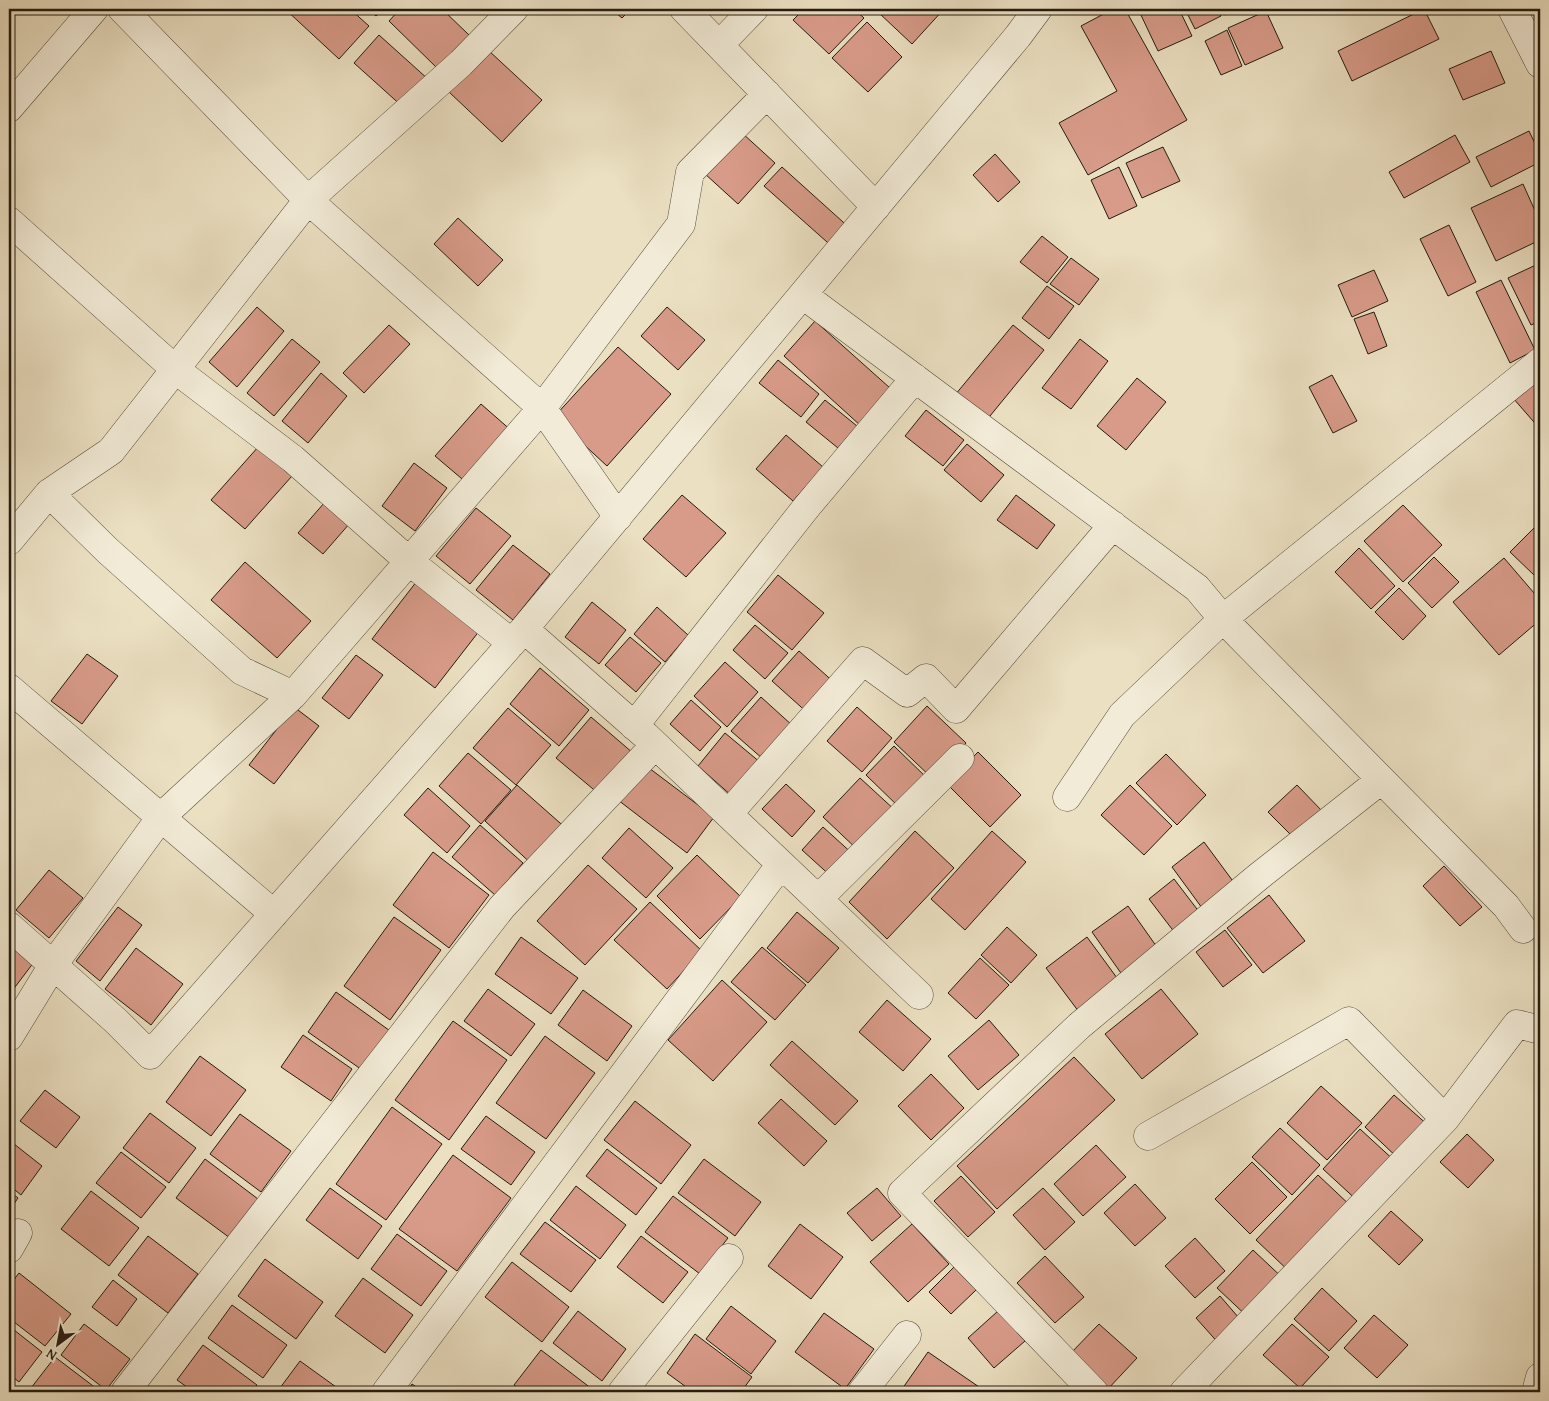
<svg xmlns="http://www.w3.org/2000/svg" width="1549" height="1401" font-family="'Gentium Book Plus',serif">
<rect width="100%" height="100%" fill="#ebe0c2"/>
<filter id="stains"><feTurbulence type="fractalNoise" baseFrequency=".004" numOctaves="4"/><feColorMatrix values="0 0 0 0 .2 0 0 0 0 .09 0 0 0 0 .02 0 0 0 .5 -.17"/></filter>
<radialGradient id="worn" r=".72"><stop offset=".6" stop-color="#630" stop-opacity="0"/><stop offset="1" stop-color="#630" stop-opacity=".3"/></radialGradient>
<path fill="#d89b89" stroke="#241b10" d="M 285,9 L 350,9 L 369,26 L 339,59 Z
M 368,9 L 384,9 L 376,16 Z
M 400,9 L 442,9 L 469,35 L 437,68 L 389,21 Z
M 611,9 L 631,9 L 622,18 Z
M 804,9 L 854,9 L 864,18 L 829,54 L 793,20 Z
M 883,9 L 944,9 L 912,44 L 879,13 Z
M 1113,9 L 1125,9 L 1187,120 L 1088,175 L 1059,123 L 1117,91 L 1081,26 Z
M 1149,9 L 1179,9 L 1192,36 L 1158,51 L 1140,13 Z
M 1185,9 L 1218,9 L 1221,16 L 1195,29 Z
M 1222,9 L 1238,9 L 1225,15 Z
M 1424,9 L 1439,39 L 1352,81 L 1338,51 Z
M 1266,11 L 1283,48 L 1245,65 L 1228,28 Z
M 867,22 L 902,57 L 868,92 L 832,58 Z
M 1227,30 L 1242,66 L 1221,75 L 1205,41 Z
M 379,35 L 429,80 L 404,108 L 354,63 Z
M 488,50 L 542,100 L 502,142 L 449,92 Z
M 1491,51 L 1505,83 L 1463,100 L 1449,69 Z
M 1529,131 L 1540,154 L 1540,162 L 1491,187 L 1476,157 Z
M 741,132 L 775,163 L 738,204 L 704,173 Z
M 1455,135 L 1470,162 L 1404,198 L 1389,172 Z
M 1163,147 L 1180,181 L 1142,198 L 1126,163 Z
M 995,154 L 1020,182 L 998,202 L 973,175 Z
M 782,167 L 853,231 L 836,250 L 764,186 Z
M 1119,167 L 1137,206 L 1109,219 L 1091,180 Z
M 1523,184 L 1540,222 L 1540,240 L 1496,261 L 1471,208 Z
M 458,218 L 503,260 L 478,286 L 434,244 Z
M 1449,225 L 1476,282 L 1448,296 L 1420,239 Z
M 1042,236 L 1068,257 L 1047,283 L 1020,262 Z
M 1071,258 L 1099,279 L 1079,305 L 1050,284 Z
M 1538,264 L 1540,268 L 1540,321 L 1531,325 L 1508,278 Z
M 1374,270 L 1388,301 L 1352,317 L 1338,285 Z
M 1501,280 L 1535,350 L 1510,363 L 1476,292 Z
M 1047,286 L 1074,306 L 1049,339 L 1022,318 Z
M 257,307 L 284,331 L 237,387 L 209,362 Z
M 667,307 L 705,340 L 678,370 L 641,336 Z
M 1374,312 L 1387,346 L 1368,354 L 1354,319 Z
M 815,321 L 890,388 L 861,426 L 784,356 Z
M 389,325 L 410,344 L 364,393 L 343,373 Z
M 1013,325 L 1044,350 L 981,427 L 950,401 Z
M 292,339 L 320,362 L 274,416 L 247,393 Z
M 1080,339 L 1108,361 L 1071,409 L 1042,388 Z
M 618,347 L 671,394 L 607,466 L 554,417 Z
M 778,360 L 819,394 L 801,417 L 759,383 Z
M 321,373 L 347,396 L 308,443 L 282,421 Z
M 1540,374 L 1540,429 L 1513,398 Z
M 1332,375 L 1357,421 L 1333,433 L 1309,387 Z
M 1137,378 L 1166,402 L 1126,450 L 1097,426 Z
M 825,400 L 857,426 L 838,448 L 806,422 Z
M 481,404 L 513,432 L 468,484 L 435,456 Z
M 926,410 L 964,440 L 943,466 L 905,436 Z
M 786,435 L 823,467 L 793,501 L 756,469 Z
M 967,444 L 1004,475 L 981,502 L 944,470 Z
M 259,446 L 292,476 L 245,529 L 211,500 Z
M 414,463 L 447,488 L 415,531 L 382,506 Z
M 682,495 L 726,533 L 686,577 L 643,539 Z
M 1016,495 L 1055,525 L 1037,549 L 997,520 Z
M 325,502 L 350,523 L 323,554 L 298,533 Z
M 1403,505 L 1442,545 L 1403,582 L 1364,541 Z
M 476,508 L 511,536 L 470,584 L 436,556 Z
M 1540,522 L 1540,571 L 1535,576 L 1510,552 Z
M 513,545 L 550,574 L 513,620 L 476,590 Z
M 1359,548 L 1395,586 L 1371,609 L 1335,572 Z
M 1434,557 L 1459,582 L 1432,608 L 1408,583 Z
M 1504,558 L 1540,600 L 1540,620 L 1499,655 L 1453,602 Z
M 245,562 L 311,621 L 277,658 L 211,600 Z
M 778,575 L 824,613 L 792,650 L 747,612 Z
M 417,581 L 480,630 L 435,688 L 372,639 Z
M 1399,588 L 1426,616 L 1403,640 L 1375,612 Z
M 592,602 L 626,630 L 599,664 L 565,637 Z
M 657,607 L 688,635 L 665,662 L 634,634 Z
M 755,625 L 788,653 L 765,679 L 733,650 Z
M 630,637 L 661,663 L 636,692 L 605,665 Z
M 799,651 L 837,685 L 810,715 L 772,681 Z
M 87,654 L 118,676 L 82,724 L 51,701 Z
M 356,655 L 383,675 L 349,719 L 322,698 Z
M 725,662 L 758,692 L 727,727 L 694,696 Z
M 540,668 L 589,710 L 559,746 L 510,704 Z
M 761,697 L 793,726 L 763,759 L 731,731 Z
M 691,700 L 721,727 L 700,751 L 670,724 Z
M 927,706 L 966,743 L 933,779 L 894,742 Z
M 294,707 L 319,726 L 274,784 L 249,765 Z
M 857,707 L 892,738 L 862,772 L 827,741 Z
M 508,708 L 551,745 L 516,785 L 473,748 Z
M 591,717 L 633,753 L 599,794 L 556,758 Z
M 725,733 L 761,763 L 732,796 L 698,766 Z
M 894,746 L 929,780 L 901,809 L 866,775 Z
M 978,752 L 1021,795 L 990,827 L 947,784 Z
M 468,753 L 511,790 L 481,824 L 439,786 Z
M 1166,754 L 1206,795 L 1177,825 L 1136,783 Z
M 645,765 L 714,817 L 687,853 L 618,800 Z
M 860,778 L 897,812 L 860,852 L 823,817 Z
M 786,784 L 815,811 L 792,837 L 762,809 Z
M 517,785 L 568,830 L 535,867 L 485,821 Z
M 1130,785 L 1172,826 L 1144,855 L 1101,815 Z
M 1297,785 L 1323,812 L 1295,839 L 1268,812 Z
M 428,788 L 470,826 L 447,853 L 404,815 Z
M 480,825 L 523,863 L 495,895 L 452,857 Z
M 823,827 L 855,856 L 834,879 L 802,850 Z
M 629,828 L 673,868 L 646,898 L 602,858 Z
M 915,831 L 954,868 L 887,939 L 849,902 Z
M 992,831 L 1026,862 L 965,930 L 931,899 Z
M 1204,842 L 1238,888 L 1205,912 L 1172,867 Z
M 433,852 L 489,895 L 449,948 L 393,905 Z
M 697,855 L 741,897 L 700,939 L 657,896 Z
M 588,865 L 637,909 L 585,965 L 537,921 Z
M 1444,866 L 1482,907 L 1460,926 L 1423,886 Z
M 49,870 L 83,898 L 49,938 L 16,910 Z
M 1174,879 L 1200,913 L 1175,933 L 1149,899 Z
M 1269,895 L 1305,941 L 1263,973 L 1227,928 Z
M 650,902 L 702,951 L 667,989 L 614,940 Z
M 1128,906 L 1159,950 L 1123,976 L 1092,932 Z
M 118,907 L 142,925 L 100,981 L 76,961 Z
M 797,912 L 839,948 L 808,983 L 767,948 Z
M 394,917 L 441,950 L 390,1020 L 344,986 Z
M 1007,927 L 1037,955 L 1011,983 L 981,955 Z
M 1225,930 L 1252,965 L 1223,987 L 1196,952 Z
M 521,937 L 578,978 L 551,1014 L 495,974 Z
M 1087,937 L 1120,982 L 1079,1012 L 1046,968 Z
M 9,942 L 34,962 L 9,995 Z
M 762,947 L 806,985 L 775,1020 L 731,982 Z
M 136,948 L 183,984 L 151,1025 L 105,989 Z
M 980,958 L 1009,985 L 976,1019 L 948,993 Z
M 722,980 L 767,1022 L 713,1081 L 668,1040 Z
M 488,989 L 535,1024 L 511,1056 L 464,1021 Z
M 1161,989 L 1198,1034 L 1142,1079 L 1105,1034 Z
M 583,990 L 632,1026 L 607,1061 L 558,1025 Z
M 336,992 L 393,1033 L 365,1072 L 308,1032 Z
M 887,1000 L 931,1039 L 903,1071 L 859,1032 Z
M 989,1020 L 1019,1055 L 978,1090 L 948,1056 Z
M 453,1021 L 507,1060 L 449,1140 L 395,1100 Z
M 303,1035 L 352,1069 L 331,1101 L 281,1067 Z
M 545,1036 L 595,1073 L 546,1139 L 496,1103 Z
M 792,1041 L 858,1101 L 835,1125 L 770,1065 Z
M 200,1056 L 246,1090 L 211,1136 L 166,1102 Z
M 1074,1057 L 1115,1100 L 997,1209 L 957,1166 Z
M 931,1074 L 964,1108 L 931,1140 L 898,1106 Z
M 1321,1086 L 1362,1123 L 1327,1160 L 1287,1123 Z
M 45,1090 L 80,1117 L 56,1148 L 20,1121 Z
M 1394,1095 L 1430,1127 L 1400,1160 L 1365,1127 Z
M 781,1099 L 827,1141 L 804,1166 L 758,1123 Z
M 635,1101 L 691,1145 L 661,1184 L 604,1140 Z
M 392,1107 L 442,1144 L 386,1220 L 336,1184 Z
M 150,1113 L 196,1148 L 169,1183 L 123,1148 Z
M 240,1114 L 291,1151 L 261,1192 L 210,1154 Z
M 486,1116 L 535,1152 L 511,1185 L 461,1149 Z
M 1280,1128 L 1320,1165 L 1292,1195 L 1252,1157 Z
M 1360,1129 L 1397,1163 L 1361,1204 L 1323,1169 Z
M 1467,1134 L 1494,1160 L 1468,1188 L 1440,1162 Z
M 9,1140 L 42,1166 L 21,1195 L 9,1185 Z
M 1096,1145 L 1126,1177 L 1083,1216 L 1054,1184 Z
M 607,1149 L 657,1188 L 636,1215 L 586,1176 Z
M 121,1152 L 166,1187 L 141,1218 L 96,1183 Z
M 453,1155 L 511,1198 L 457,1271 L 399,1229 Z
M 205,1159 L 258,1199 L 230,1238 L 176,1198 Z
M 704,1159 L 761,1202 L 735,1236 L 678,1193 Z
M 1252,1162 L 1287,1197 L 1250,1234 L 1215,1199 Z
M 1318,1175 L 1354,1209 L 1292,1274 L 1256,1240 Z
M 961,1176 L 995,1212 L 968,1237 L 934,1201 Z
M 1135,1184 L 1166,1218 L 1135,1246 L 1104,1213 Z
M 576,1186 L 626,1225 L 600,1259 L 550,1220 Z
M 330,1188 L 382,1226 L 358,1259 L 306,1220 Z
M 877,1188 L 901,1216 L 872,1241 L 847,1213 Z
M 1043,1188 L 1075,1222 L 1045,1250 L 1013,1215 Z
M 9,1191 L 18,1198 L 9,1211 Z
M 91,1191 L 139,1228 L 109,1266 L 61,1229 Z
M 673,1196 L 728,1238 L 700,1274 L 645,1232 Z
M 1391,1211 L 1423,1240 L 1399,1265 L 1368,1236 Z
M 545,1222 L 596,1260 L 571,1292 L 520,1254 Z
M 800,1224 L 843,1257 L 811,1299 L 768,1266 Z
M 912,1224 L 949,1264 L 908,1302 L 870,1262 Z
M 397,1234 L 447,1271 L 421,1306 L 371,1269 Z
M 148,1236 L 198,1274 L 168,1313 L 118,1275 Z
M 641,1236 L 688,1272 L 663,1303 L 617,1267 Z
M 1195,1238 L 1225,1271 L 1195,1298 L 1165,1266 Z
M 1253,1250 L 1287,1282 L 1251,1320 L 1217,1288 Z
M 1045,1256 L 1084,1297 L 1055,1323 L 1017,1283 Z
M 265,1259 L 323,1302 L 296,1339 L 238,1296 Z
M 512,1262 L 569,1307 L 542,1342 L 485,1297 Z
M 954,1267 L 976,1290 L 951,1314 L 929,1292 Z
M 19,1273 L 71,1314 L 45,1346 L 9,1318 L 9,1286 Z
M 363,1278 L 413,1315 L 385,1353 L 335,1316 Z
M 113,1280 L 137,1299 L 117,1326 L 92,1307 Z
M 1322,1288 L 1357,1321 L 1329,1351 L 1294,1319 Z
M 1220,1296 L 1245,1325 L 1221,1346 L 1196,1318 Z
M 232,1305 L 287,1345 L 263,1378 L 208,1338 Z
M 731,1306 L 776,1341 L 751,1374 L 706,1339 Z
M 578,1311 L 626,1349 L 602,1381 L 553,1343 Z
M 998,1311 L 1025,1341 L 994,1368 L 968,1338 Z
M 824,1313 L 874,1349 L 845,1389 L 795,1352 Z
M 1374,1315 L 1408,1345 L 1377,1378 L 1344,1348 Z
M 84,1324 L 130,1359 L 106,1390 L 61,1355 Z
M 1099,1324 L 1137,1358 L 1107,1390 L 1069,1355 Z
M 1292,1324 L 1329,1357 L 1300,1388 L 1263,1355 Z
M 9,1326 L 42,1352 L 19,1382 L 9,1374 Z
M 695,1334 L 752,1377 L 741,1392 L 693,1392 L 667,1373 Z
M 203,1345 L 257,1385 L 252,1392 L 194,1392 L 177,1380 Z
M 541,1350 L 596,1392 L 524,1392 L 514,1385 Z
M 928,1352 L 985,1391 L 984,1392 L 900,1392 Z
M 55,1357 L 101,1392 L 37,1392 L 31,1388 Z
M 300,1361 L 343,1392 L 277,1392 Z
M 412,1384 L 424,1392 L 407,1392 Z"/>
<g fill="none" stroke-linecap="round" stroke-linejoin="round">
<defs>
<path id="minor" d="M 122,9 L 308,200 L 542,408 L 618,517
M 684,9 L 876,207
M 1512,9 L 1540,64
M 719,45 L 754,9
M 9,108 L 94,9
M 9,221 L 176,370 L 293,459 L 410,562 L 512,643
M 803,295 L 1197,588 L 1223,619 L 1540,362
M 9,541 L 49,493 L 111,451 L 308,200 L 461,63 L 514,9
M 9,688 L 274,914
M 293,695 L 542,408 L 681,224 L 690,172 L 767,94
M 634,726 L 805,509 L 915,378
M 1067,797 L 1122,715 L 1223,619 L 1506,906 L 1523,929
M 729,813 L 863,661 L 907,693 L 926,678 L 956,709 L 1113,525
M 818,899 L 960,758
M 9,926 L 116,1021 L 150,1055 L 524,629
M 919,995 L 646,736 L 524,629 L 1018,36 L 1038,9
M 9,1037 L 53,965 L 161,817 L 293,695 L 242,671 L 107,550 L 49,493
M 1148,1136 L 1349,1021 L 1445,1119
M 9,1249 L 18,1233
M 125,1392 L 502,907 L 655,745
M 386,1392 L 781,864
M 622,1392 L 729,1258
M 862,1392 L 907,1335
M 1094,1392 L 902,1193 L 1079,1026 L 1258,877 L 1381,780
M 1184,1392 L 1445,1119 L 1517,1024 L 1540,1030
M 1536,1392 L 1540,1377"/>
</defs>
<use href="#minor" stroke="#564c3c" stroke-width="29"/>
<use href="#minor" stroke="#f2ebd7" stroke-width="28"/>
</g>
<rect width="1549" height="1401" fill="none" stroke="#ebe0c2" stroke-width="30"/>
<rect x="10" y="10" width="1529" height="1381" fill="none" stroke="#241b10" stroke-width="2.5"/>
<rect x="15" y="15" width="1519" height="1371" fill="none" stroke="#241b10"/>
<g transform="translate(58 1344) rotate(212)" stroke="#f2ebd7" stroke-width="4" paint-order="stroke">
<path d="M0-4L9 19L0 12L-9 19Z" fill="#241b10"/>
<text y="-8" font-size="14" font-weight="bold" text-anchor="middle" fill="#241b10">N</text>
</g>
<rect width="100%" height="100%" filter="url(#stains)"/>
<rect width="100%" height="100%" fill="url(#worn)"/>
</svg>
